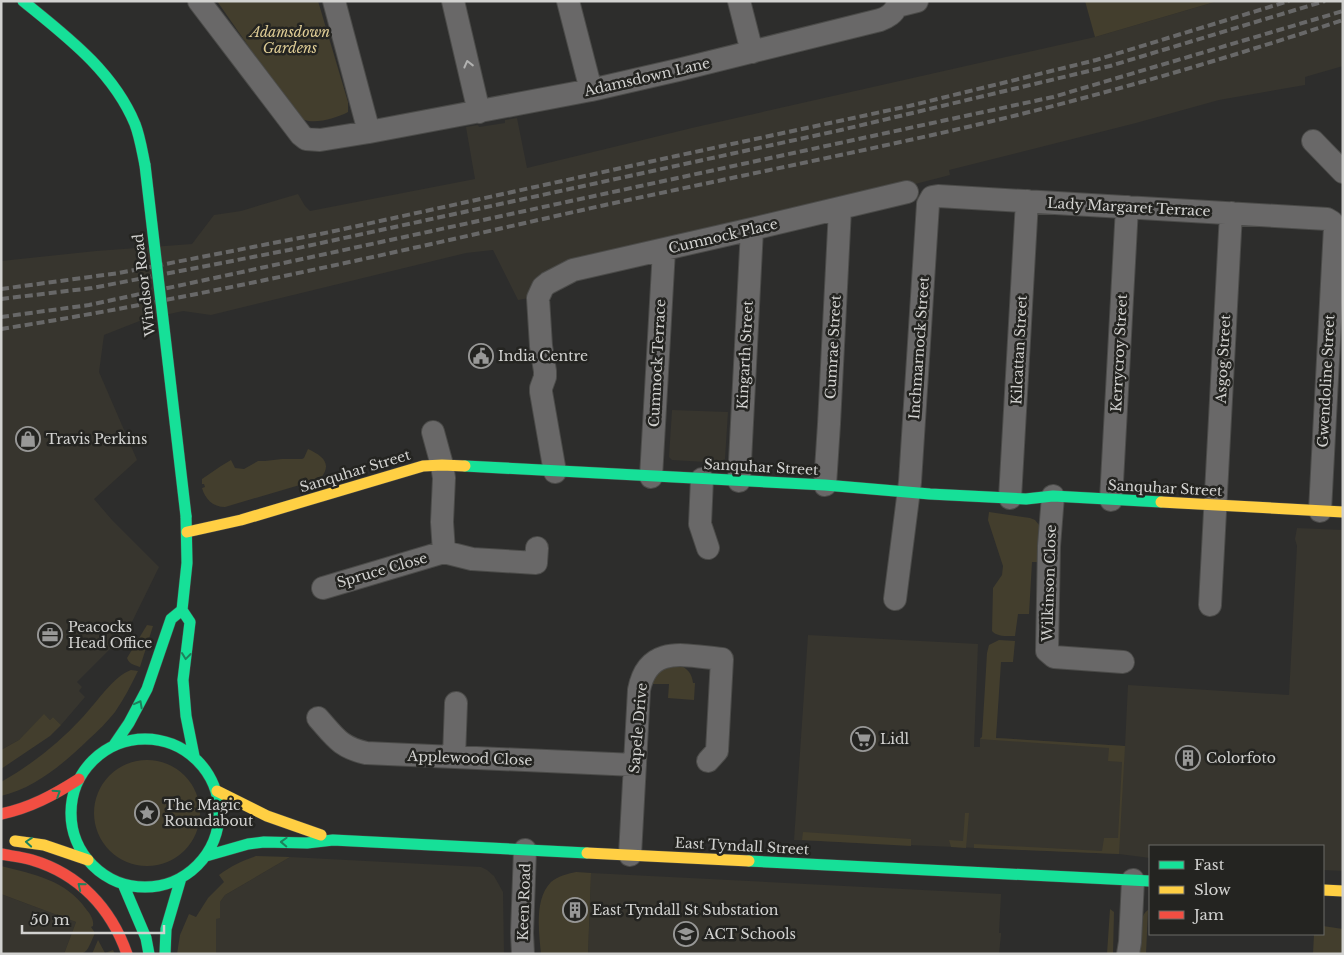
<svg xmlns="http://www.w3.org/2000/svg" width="1344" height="955" font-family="'Libre Baskerville',serif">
<rect width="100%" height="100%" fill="#2d2d2c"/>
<path fill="#37352e" d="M 1218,1 L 1343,1 L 1343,66 L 1305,77 L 1305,85 L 1219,100 L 1136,123 L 949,170 L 950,175 L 803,213 L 571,265 L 529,298 L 518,300 L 493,250 L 466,253 L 211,315 L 183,311 L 142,320 L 104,335 L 99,372 L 137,460 L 94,499 L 112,520 L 159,567 L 131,624 L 108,651 L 77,682 L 82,687 L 79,691 L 85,697 L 61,725 L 53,717 L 50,720 L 44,715 L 19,740 L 1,750 L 1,261 L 96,251 L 192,244 L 214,215 L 241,211 L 298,194 L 305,206 L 310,211 L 475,179 L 466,127 L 478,125 L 479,127 L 505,123 L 505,120 L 517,118 L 527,168 L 696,127 L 1095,37 Z
M 672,410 L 728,412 L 725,459 L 722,463 L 672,460 L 669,457 Z
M 1297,528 L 1343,530 L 1343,871 L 1323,870 L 1323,846 L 1150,846 L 1150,858 L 1119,854 L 794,840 L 808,635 L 978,644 L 974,747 L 980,747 L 980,739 L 982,737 L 1125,746 L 1128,685 L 1289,695 L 1297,546 L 1295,539 Z
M 290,857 L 481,867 L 487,870 L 494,876 L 503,892 L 504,954 L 216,954 L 216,918 L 220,918 L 220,902 L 225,895 Z
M 591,873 L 1001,894 L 999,933 L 1001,933 L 1001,935 L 999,954 L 588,954 Z
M 1,894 L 76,922 L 64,954 L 1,954 Z"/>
<path fill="#433e2d" d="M 217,1 L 318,1 L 348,102 L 348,112 C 337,118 314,125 302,119 C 299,117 296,113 293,110 Z
M 1085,1 L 1218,1 L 1095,37 Z
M 308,449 C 323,456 333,464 320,479 L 225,507 C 213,507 205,499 202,488 L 205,487 L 204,484 L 202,484 L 202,479 L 221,466 L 231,460 L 235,468 L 244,469 L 258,461 L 265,461 L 282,459 L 302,459 L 304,458 Z
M 989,512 L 1030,518 L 1035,520 L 1039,525 L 1038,562 L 1032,562 L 1029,614 L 1018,614 L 1015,636 C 1008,636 997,637 992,631 L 993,588 L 1002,575 L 1003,566 L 988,520 Z
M 147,625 L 153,626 L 140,667 C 134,665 129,664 127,658 Z
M 999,640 L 1015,641 L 1013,662 L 1001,662 L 996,738 L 1125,746 L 1119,854 L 974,848 L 974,844 L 1102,851 L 1104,838 L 1118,838 L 1122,762 L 1108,761 L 1109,748 L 980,739 L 982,737 L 987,653 L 989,645 Z
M 679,665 C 687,668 692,673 693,683 L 695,683 L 694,700 L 668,698 L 669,684 L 650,684 C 655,670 665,667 679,665 Z
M 131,670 L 138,671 C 131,685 124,699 115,712 C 107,722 98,731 88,740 C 63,764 35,788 1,796 L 1,782 C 31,765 58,744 81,719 C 95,705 113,676 131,670 Z
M 44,714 L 50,720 L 53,717 L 61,725 L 50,736 L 1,769 L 1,750 L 19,740 Z
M94 813a53 53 0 1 1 106 0a53 53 0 1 1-106 0Z
M 965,813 L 969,813 L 966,848 L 951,847 L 949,840 L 963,841 Z
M 803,832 L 911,839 L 911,846 L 802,840 Z
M 256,856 L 290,857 L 225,895 L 220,902 L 220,918 L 216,919 L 216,954 L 177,954 L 180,935 L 189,914 L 196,917 L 208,898 L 224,882 L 219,875 C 231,866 242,861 256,856 Z
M 1,866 C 33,874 66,880 86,909 C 90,914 94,919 93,926 L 91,927 L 95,933 C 85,955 89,954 64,954 L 76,922 L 1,894 Z
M 576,872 L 591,873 L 588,954 L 541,954 C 539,932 534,899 551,882 C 558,876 567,874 576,872 Z
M 1110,909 L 1114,912 L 1113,954 L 1107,954 Z
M 1148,910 L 1146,954 L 1140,954 C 1140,942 1137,917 1148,910 Z
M 1323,926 L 1343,929 L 1343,954 L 1313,954 L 1314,934 L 1323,934 Z
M 98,940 L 105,953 L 113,950 L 115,954 L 92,954 Z"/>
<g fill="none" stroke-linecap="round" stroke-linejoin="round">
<defs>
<path id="street" d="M 199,1 L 301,135 L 306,139 L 320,140 L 369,132 L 334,1
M 453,1 L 479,112
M 568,1 L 591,90
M 739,1 L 752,52
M 369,132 L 591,90 L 678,70 L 880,20 C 888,17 893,14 897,6 L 917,1
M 1313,141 L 1343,172
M 555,472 L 541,392 L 541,388 L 545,377 L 545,371 L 541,346 L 538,298 L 543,287 L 548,283 L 573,270 L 752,229 L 907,192
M 651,477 L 664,250
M 702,479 L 700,524 L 708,548
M 739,481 L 752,229
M 825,485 L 829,424 L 840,209
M 1053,496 L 1049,546 L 1047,651 L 1054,657 L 1123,662
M 1010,498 L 1027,201
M 1111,500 L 1127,207
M 444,552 L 472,559 L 536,563 L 537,548
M 323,588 L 444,552 L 442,522 L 444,478 L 442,465 L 433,432
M 895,599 L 910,482 L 928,204 L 932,197 L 938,196 L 1327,219 L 1332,222 L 1335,227 L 1320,511
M 1210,605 L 1231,213
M 318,718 C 335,737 340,747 366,753 L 635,765
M 454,757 L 456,703
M 630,855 L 639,690 C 648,643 686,656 722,659 L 717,751 L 708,761
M 523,954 L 522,933 L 525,850
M 1128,954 L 1130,942 L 1133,880"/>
<path id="fast" d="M 23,1 C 66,36 113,71 135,124 C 140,137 142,151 145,165
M 465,466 L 825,485 L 930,494 L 1026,499 L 1053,496 L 1161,502
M 186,516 L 187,563 L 182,610 L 190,622 L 183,680 L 186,716 L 194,756
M71 813a74 74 0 1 1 148 0a74 74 0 1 1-148 0Z
M 114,745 L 129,723 L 147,689 L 171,619 L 182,610
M 206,856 L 248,844 L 264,842 L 307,843 L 333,840 L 587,853
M 749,861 L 1150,881
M 123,884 L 146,938 L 149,954
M 165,954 L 166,929 L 181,878"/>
<path id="slow" d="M 1161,502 L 1343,512
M 187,532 L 241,520 L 423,466 L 442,465 L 465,466
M 217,791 L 267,816 L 321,835
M 15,841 L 44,845 L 88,860
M 587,853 L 749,861
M 1323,890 L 1343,891"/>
<path id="jam" d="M 1,814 C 30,808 54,795 79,779
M 1,854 C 11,856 22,857 32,860 C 79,874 111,908 127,954"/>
</defs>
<use href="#street" stroke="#4b4b49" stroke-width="24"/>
<use href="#fast" stroke="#4b4b49" stroke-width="12"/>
<use href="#slow" stroke="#4b4b49" stroke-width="12"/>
<use href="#jam" stroke="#4b4b49" stroke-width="12"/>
<use href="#street" stroke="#696868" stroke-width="22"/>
<use href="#fast" stroke="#16e098" stroke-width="11"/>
<use href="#slow" stroke="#ffcf43" stroke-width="11"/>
<use href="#jam" stroke="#f24e42" stroke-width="11"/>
<path stroke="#686868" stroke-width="4" stroke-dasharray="8 4" stroke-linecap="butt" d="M 1,289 L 119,273 L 330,232 L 676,156 L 909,106 L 1096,60 L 1289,1
M 1,299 L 92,288 L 289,250 L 841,130 L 1110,66 L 1325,1
M 1,317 L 89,305 L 1053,97 L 1343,11
M 1,329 C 204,297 404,250 605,205 C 720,180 835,157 950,131 C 1082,101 1213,63 1343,20"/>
<defs>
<path id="fast-bridge" d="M 145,165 L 186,516"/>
</defs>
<use href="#fast-bridge" stroke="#4b4b49" stroke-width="12" stroke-linecap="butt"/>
<use href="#fast-bridge" stroke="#16e098" stroke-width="11"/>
</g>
<defs><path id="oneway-chevron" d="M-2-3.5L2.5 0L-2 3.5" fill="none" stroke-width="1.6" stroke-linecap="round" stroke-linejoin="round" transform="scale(1.25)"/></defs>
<use stroke="#b2b2b1" href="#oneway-chevron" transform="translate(468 64) rotate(-104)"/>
<g stroke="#1d825c">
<use href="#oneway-chevron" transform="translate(186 656) rotate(97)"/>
<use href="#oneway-chevron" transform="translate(139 704) rotate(-62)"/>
<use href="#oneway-chevron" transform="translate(57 793) rotate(-33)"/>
<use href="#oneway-chevron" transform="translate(29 842) rotate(-175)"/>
<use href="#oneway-chevron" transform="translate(284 842) rotate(-178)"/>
<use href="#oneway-chevron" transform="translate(81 886) rotate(-141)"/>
</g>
<defs>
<symbol id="civic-ring" viewBox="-11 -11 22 22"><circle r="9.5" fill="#242421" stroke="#989897" stroke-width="1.5"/><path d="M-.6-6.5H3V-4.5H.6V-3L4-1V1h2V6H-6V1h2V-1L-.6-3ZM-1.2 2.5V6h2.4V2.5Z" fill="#989897"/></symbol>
<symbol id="shop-ring" viewBox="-11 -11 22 22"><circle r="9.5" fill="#242421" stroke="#989897" stroke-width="1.5"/><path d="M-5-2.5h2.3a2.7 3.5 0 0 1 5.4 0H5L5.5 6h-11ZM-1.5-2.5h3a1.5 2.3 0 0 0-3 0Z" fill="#989897"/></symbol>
<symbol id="office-ring" viewBox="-11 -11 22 22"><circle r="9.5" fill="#242421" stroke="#989897" stroke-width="1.5"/><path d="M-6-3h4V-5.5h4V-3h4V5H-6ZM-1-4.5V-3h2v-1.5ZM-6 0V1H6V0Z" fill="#989897"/></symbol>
<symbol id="supermarket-ring" viewBox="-11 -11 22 22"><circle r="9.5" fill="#242421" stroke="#989897" stroke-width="1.5"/><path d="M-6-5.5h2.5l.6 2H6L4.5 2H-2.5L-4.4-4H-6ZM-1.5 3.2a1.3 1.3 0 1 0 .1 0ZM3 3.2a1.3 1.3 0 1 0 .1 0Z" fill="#989897"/></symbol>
<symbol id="building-ring" viewBox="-11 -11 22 22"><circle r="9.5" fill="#242421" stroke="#989897" stroke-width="1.5"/><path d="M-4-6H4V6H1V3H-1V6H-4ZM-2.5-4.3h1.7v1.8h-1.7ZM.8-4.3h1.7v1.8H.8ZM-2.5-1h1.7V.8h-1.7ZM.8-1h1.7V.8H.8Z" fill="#989897"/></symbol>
<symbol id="sight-ring" viewBox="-11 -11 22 22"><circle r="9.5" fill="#242421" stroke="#989897" stroke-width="1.5"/><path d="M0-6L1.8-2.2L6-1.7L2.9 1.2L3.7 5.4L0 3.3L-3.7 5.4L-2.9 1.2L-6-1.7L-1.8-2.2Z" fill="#989897"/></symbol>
<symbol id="school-ring" viewBox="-11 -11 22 22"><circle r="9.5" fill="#242421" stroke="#989897" stroke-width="1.5"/><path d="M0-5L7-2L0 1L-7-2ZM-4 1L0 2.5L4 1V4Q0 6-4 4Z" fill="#989897"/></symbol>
</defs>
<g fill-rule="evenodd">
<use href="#civic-ring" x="467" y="342" width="28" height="28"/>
<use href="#shop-ring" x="14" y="425" width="28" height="28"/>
<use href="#office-ring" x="36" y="621" width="28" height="28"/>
<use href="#supermarket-ring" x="849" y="725" width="28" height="28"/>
<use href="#building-ring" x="1174" y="744" width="28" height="28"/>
<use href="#sight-ring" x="133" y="799" width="28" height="28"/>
<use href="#building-ring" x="561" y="896" width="28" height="28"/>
<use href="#school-ring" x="672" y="920" width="28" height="28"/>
</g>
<g text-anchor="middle" stroke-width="5" stroke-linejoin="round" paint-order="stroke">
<g font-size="14" font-style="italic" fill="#decc95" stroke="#242421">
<text x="290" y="37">Adamsdown<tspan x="290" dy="16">Gardens</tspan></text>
</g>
<g font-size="14" fill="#d2d2d0" stroke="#242421">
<text transform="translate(647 77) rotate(-13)" y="5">Adamsdown Lane</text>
<text transform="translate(1129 207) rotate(3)" y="5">Lady Margaret Terrace</text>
<text transform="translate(723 236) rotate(-13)" y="5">Cumnock Place</text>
<text transform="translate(144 285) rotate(-97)" y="5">Windsor Road</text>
<text transform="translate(833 347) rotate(-87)" y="5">Cumrae Street</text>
<text transform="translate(919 348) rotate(-86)" y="5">Inchmarnock Street</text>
<text transform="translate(1019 350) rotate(-87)" y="5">Kilcattan Street</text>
<text transform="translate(1119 353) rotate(-87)" y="5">Kerrycroy Street</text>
<text transform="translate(745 355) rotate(-87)" y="5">Kingarth Street</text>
<text transform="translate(1223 359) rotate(-87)" y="5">Asgog Street</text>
<text transform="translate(657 363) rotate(-87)" y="5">Cumnock Terrace</text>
<text transform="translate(1326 381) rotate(-87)" y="5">Gwendoline Street</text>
<text transform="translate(761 467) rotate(3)" y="5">Sanquhar Street</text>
<text transform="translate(355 471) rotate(-17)" y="5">Sanquhar Street</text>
<text transform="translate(1165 488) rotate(3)" y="5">Sanquhar Street</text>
<text transform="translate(382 570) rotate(-16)" y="5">Spruce Close</text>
<text transform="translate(1049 583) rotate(-88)" y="5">Wilkinson Close</text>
<text transform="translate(638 728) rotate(-85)" y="5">Sapele Drive</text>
<text transform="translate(470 758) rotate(2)" y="5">Applewood Close</text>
<text transform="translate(742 846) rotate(3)" y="5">East Tyndall Street</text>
<text transform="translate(524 902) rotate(-88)" y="5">Keen Road</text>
</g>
<g font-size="14" fill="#d2d2d0" stroke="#242421" text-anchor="start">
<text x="498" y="361">India Centre</text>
<text x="46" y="444">Travis Perkins</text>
<text x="68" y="632">Peacocks<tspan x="68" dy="16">Head Office</tspan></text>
<text x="880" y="744">Lidl</text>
<text x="1206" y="763">Colorfoto</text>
<text x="164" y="810">The Magic<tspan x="164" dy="16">Roundabout</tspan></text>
<text x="592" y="915">East Tyndall St Substation</text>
<text x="704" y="939">ACT Schools</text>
</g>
</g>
<rect width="1344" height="955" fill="none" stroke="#d2d2d0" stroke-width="5"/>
<rect x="1149" y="845" width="175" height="90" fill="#242421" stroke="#6a6a67"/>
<rect x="1159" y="861" width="25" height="8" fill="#16e098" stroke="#6a6a67"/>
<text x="1194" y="870" font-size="15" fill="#d2d2d0">Fast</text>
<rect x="1159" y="886" width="25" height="8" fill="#ffcf43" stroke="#6a6a67"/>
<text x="1194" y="895" font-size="15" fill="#d2d2d0">Slow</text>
<rect x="1159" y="911" width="25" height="8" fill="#f24e42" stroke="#6a6a67"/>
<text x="1194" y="920" font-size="15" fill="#d2d2d0">Jam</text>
<path d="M22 925v8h142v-8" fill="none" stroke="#d2d2d0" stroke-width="2.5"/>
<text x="30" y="925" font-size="15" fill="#d2d2d0" stroke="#242421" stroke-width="4" paint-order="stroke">50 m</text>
</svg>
